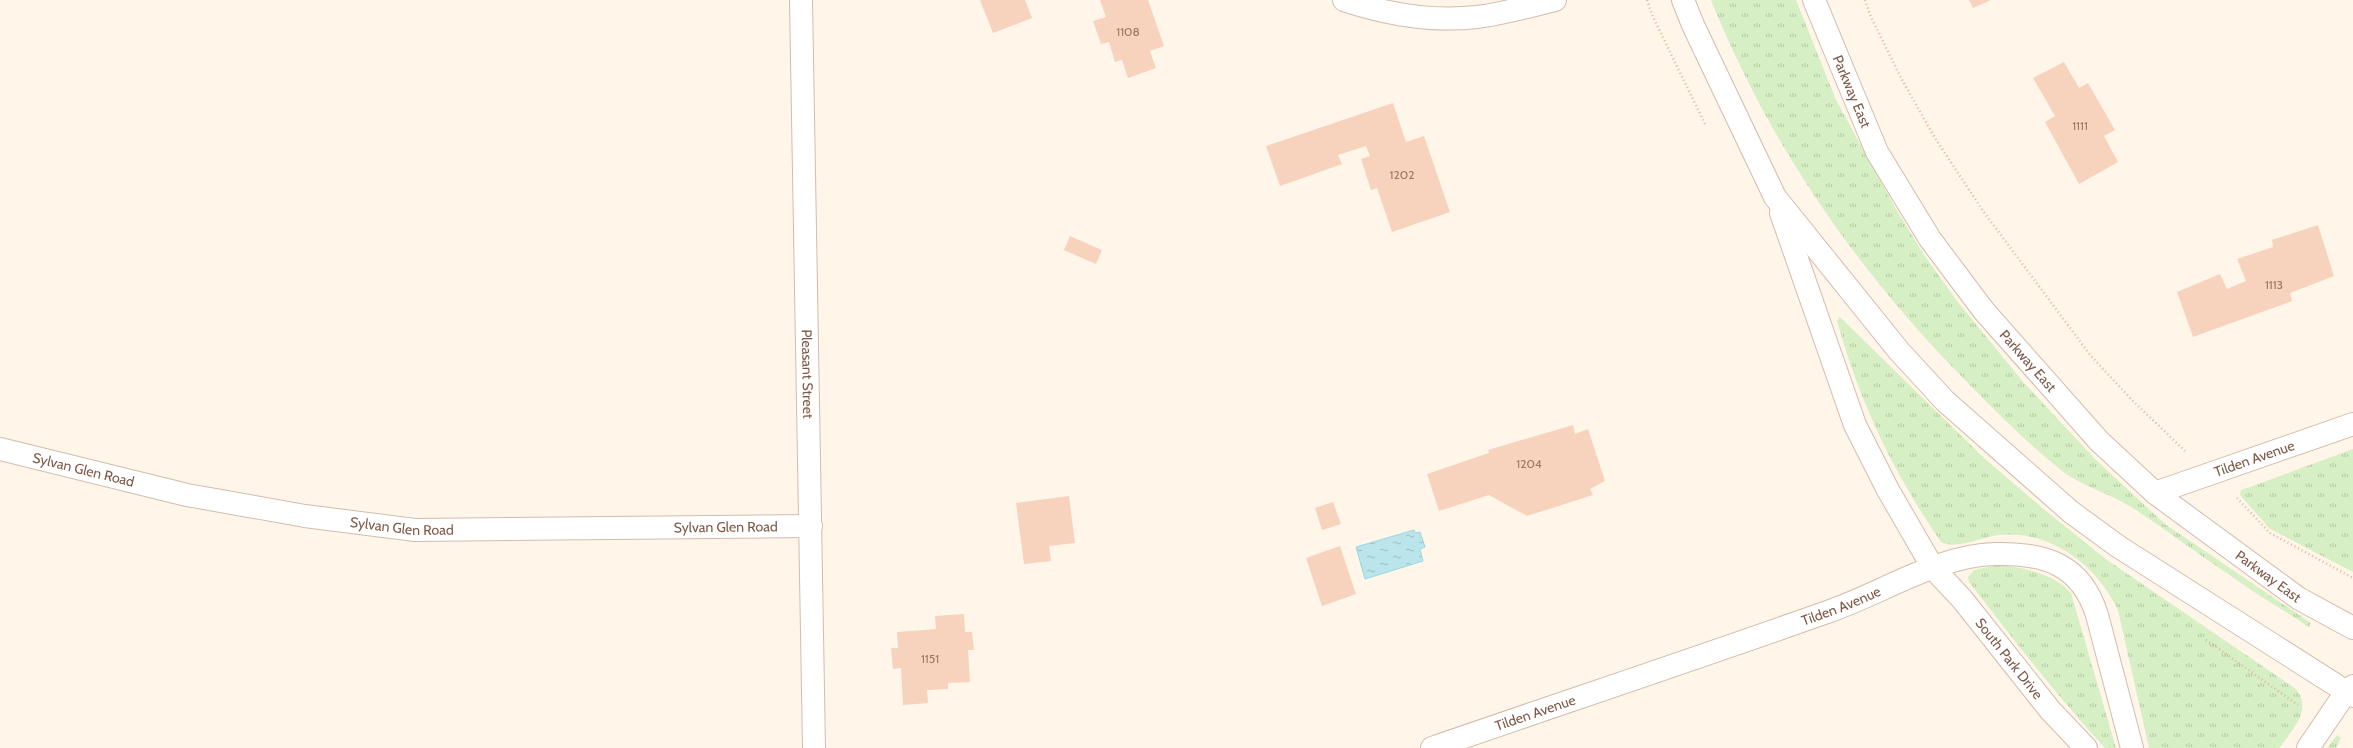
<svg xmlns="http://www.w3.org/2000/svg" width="2353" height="748" font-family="Cabin,sans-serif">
<defs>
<pattern id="grass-tufts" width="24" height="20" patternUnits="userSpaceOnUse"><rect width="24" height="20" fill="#d6efc4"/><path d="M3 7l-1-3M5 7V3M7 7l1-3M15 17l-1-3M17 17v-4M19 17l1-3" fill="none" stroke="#b3c5a1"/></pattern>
<pattern id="water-ripples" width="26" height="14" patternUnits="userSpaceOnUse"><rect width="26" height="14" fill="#b9e5eb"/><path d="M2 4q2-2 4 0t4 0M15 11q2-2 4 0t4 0" fill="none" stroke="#9cbdc0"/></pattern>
</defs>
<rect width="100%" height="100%" fill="#fff5e8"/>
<path fill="url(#grass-tufts)" d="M 1711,0 L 1796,0 L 1836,100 L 1896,209 L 1924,255 L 1957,301 L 2024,383 L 2096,460 L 2165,524 L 2311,623 L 2309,627 C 2283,610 2256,594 2231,576 C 2199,555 2168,531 2136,510 C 2114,495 2081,486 2061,470 C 2028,444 1997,413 1967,382 C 1858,272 1769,144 1711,0 Z
M 1840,317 L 1985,459 L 2046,511 L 2107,560 L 2296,689 C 2313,710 2292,730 2279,748 L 2149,748 L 2118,610 C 2096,564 2051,530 1998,535 C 1982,537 1957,550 1941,542 C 1892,470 1861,405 1837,321 Z
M 2353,449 L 2353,572 L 2270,529 L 2240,495 L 2241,490 L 2250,487 Z
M 1998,565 C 2021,567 2056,574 2071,593 L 2116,748 L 2105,748 C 2056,695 2013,639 1969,582 L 1968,577 L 1974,570 Z
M 2337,735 L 2341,738 L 2336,748 L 2327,748 Z"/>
<path fill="url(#water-ripples)" stroke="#9ed6df" d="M 1414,530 L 1415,533 L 1420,532 L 1425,547 L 1420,549 L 1423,561 L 1365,579 L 1356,547 Z"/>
<path fill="#f7d2bc" d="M 980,0 L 1025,0 L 1032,18 L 993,33 Z
M 1100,0 L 1148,0 L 1164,46 L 1150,51 L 1156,68 L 1128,78 L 1122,60 L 1115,62 L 1109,42 L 1101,44 L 1093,21 L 1106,17 Z
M 1969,0 L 1991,0 L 1973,8 Z
M 2064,62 L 2079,88 L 2088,83 L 2115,130 L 2104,136 L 2118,162 L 2079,184 L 2045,122 L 2055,116 L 2033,78 Z
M 1393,103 L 1406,142 L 1424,136 L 1450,212 L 1392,232 L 1377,188 L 1371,190 L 1361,159 L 1370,156 L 1366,146 L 1338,155 L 1342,164 L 1280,186 L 1266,146 Z
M 2318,225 L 2334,276 L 2290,293 L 2292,301 L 2193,337 L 2177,292 L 2220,274 L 2227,289 L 2246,281 L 2237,259 L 2273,247 L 2272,240 Z
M 1070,236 L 1102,250 L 1096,264 L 1064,250 Z
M 1573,425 L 1575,434 L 1588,429 L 1605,481 L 1590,489 L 1593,495 L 1527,516 L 1489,495 L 1439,511 L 1427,474 L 1489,453 L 1488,450 Z
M 1069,496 L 1075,543 L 1049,546 L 1051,561 L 1024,564 L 1016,503 Z
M 1333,502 L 1341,524 L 1322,530 L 1315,508 Z
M 1340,546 L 1356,594 L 1322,606 L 1306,558 Z
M 964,614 L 965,632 L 972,632 L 974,650 L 968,650 L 970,682 L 948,683 L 948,689 L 927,690 L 928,703 L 903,705 L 901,668 L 893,669 L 891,648 L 898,648 L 897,632 L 936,629 L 935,616 Z"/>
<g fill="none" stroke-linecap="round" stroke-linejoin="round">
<defs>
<g id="minor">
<path id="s1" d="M 801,0 L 814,748"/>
<path d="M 1344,0 C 1386,14 1433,22 1477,17 C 1503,14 1530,6 1555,0"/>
<path d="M 1683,0 L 1693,25 L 1775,197 L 1899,351 L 1945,401 L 2071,512 L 2119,547 L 2353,696"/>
<path id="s2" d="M 1814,0 L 1877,152 L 1930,239 L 1984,311 L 2099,441 L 2155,493 L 2298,598 L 2353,628"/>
<path id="s3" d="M 1781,213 L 1855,425 L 1888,490 L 1933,568 L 1962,599 L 2050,710 L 2086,748"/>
<path id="s4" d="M 0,449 L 187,495 L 305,516 L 415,530 L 811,526"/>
<path id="s5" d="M 2155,493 L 2353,424"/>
<path id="s6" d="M 1432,748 C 1565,702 1698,658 1830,611 C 1882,593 1939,555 1995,554 C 2045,553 2081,564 2097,615 L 2132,748"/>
<path d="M 2308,748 L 2346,692 L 2353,686"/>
</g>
</defs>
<use href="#minor" stroke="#d3bcab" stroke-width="24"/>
<path stroke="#ddb59e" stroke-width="2.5" stroke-dasharray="1 3" stroke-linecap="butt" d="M 1647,0 L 1653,17 L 1706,126
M 1865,0 L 1870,15 L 1901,78 L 1935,138 L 1983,211 L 2091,356 L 2133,401 L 2185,451
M 2237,498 L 2270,533 L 2353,578
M 2206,640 L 2298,705"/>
<use href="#minor" stroke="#fff" stroke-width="22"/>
</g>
<g text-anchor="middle" stroke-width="4" stroke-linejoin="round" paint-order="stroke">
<g font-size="12" fill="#9c7765">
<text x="1128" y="36">1108</text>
<text x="2080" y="130">1111</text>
<text x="1402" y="179">1202</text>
<text x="2274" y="289">1113</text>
<text x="1529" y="468">1204</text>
<text x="930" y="663">1151</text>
</g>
<g font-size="14" fill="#7d5948" stroke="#fff9f1">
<text dy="5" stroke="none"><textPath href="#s2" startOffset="99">Parkway East</textPath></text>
<text dy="5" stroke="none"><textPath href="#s2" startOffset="423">Parkway East</textPath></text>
<text dy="5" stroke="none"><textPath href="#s1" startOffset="374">Pleasant Street</textPath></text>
<text dy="5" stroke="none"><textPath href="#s5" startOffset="105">Tilden Avenue</textPath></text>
<text dy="5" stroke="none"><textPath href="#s4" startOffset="86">Sylvan Glen Road</textPath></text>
<text dy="5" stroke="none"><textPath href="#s4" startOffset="410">Sylvan Glen Road</textPath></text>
<text dy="5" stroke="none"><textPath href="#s4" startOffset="734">Sylvan Glen Road</textPath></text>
<text dy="5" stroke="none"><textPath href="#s2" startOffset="747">Parkway East</textPath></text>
<text dy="5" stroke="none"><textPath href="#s6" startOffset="433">Tilden Avenue</textPath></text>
<text dy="5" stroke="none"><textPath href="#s3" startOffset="506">South Park Drive</textPath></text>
<text dy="5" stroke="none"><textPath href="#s6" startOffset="109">Tilden Avenue</textPath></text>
</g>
</g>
</svg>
